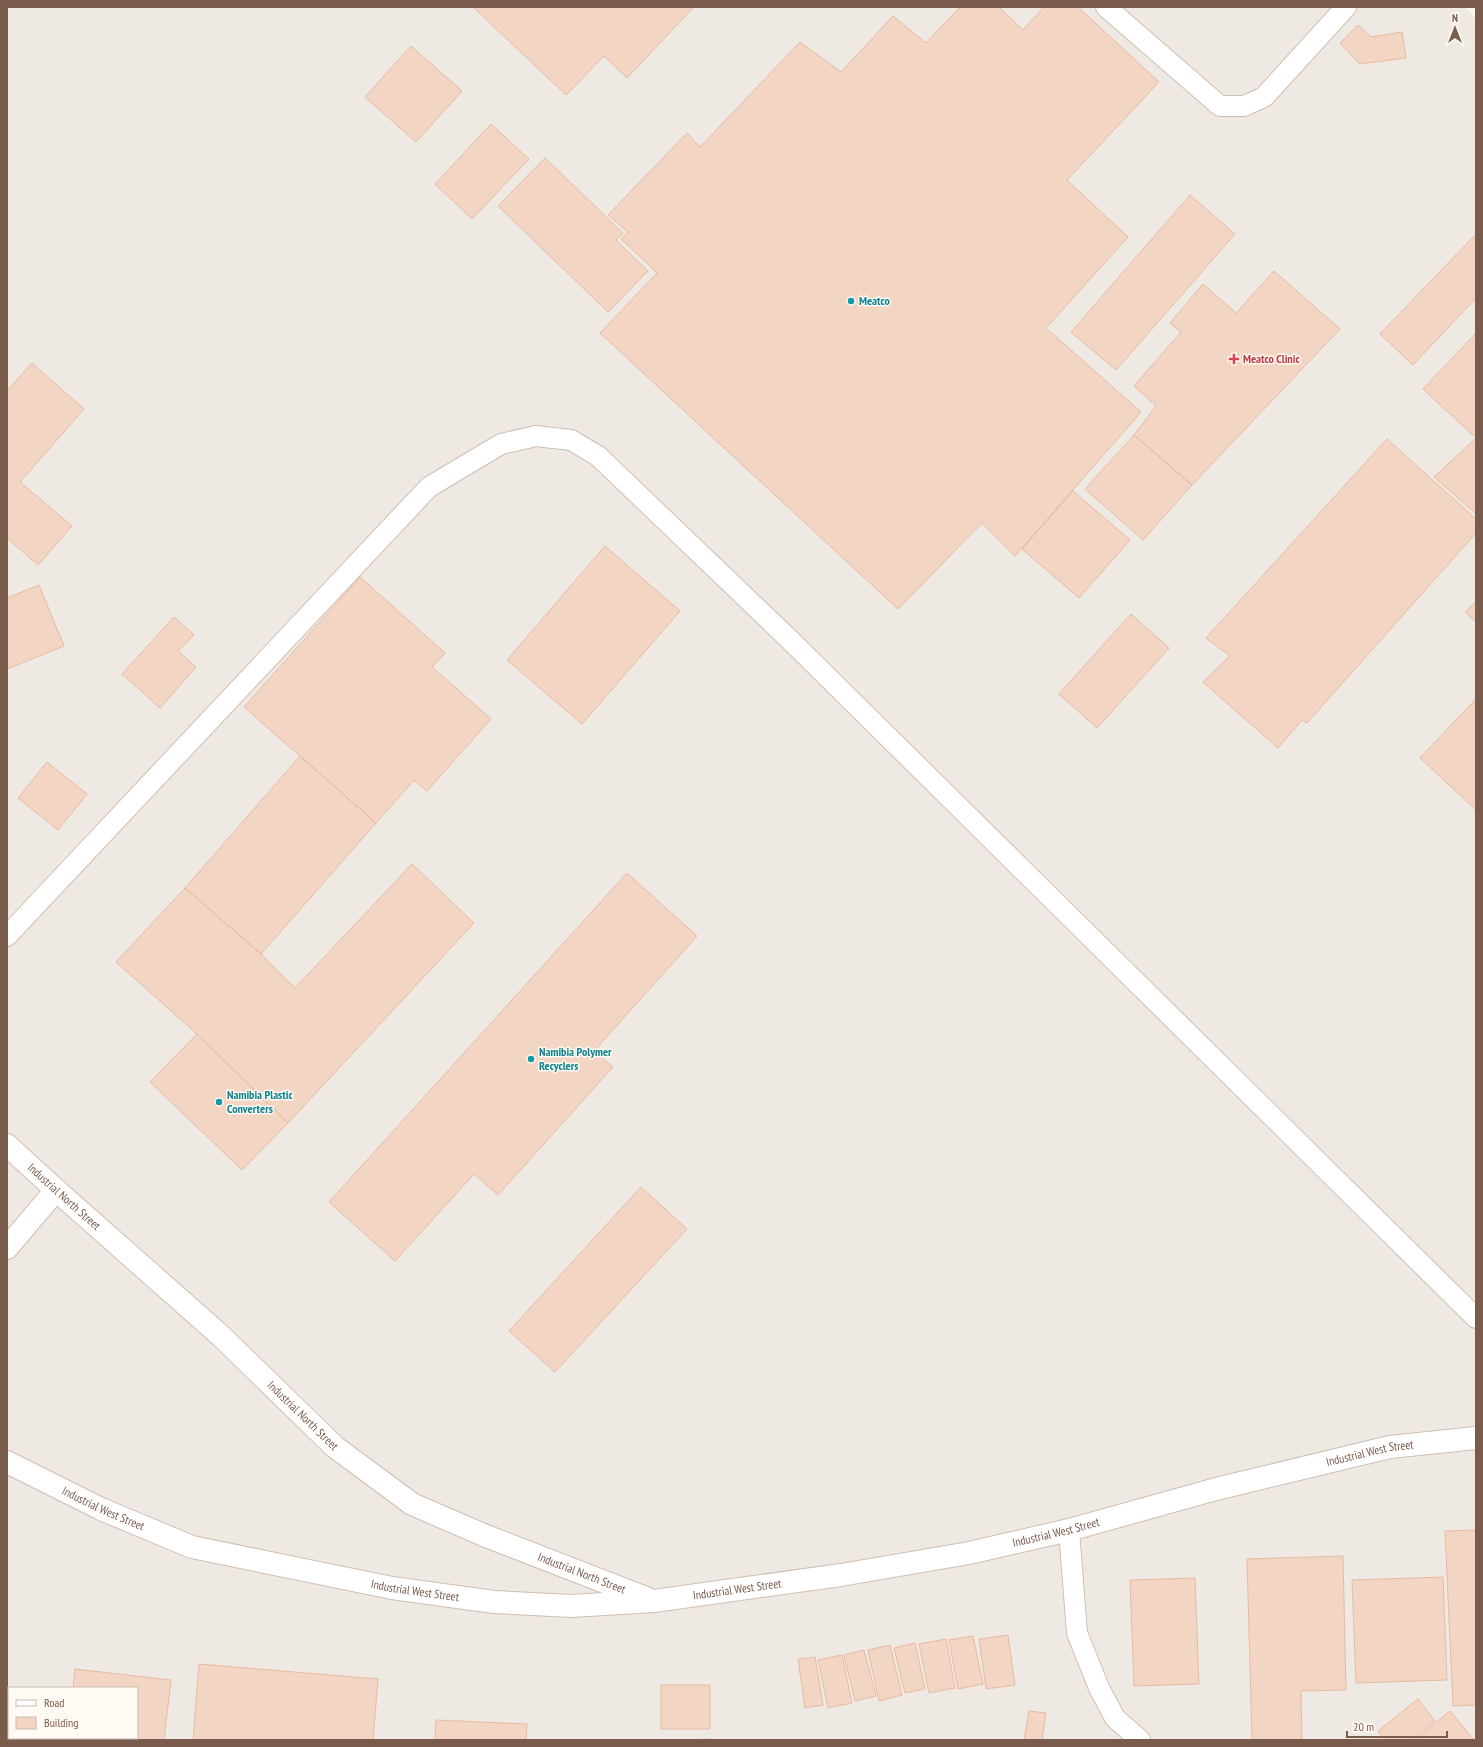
<svg xmlns="http://www.w3.org/2000/svg" width="1483" height="1747" font-family="'PT Sans Narrow',sans-serif">
<rect width="100%" height="100%" fill="#fdf6ec"/>
<path fill="#efe9e4" fill-rule="evenodd" d="M 7,7 L 1465,7 L 1476,18 L 1476,1740 L 7,1740 ZM 9,1688 L 137,1688 L 137,1738 L 9,1738 Z"/>
<path fill="#f3d5c3" stroke="#e6bba3" d="M 473,7 L 694,7 L 627,78 L 604,56 L 566,95 Z
M 960,7 L 999,7 L 1023,30 L 1044,7 L 1078,7 L 1159,82 L 1067,180 L 1128,237 L 1046,328 L 1141,412 L 1015,556 L 982,523 L 898,609 L 600,333 L 657,273 L 621,239 L 628,232 L 608,215 L 687,133 L 700,147 L 800,42 L 841,72 L 893,16 L 926,43 Z
M 1358,25 L 1371,37 L 1402,32 L 1406,58 L 1360,64 L 1340,43 Z
M 411,46 L 462,91 L 416,142 L 365,97 Z
M 491,124 L 529,159 L 472,219 L 435,184 Z
M 545,158 L 623,233 L 616,240 L 648,271 L 608,312 L 498,206 Z
M 1190,195 L 1235,234 L 1116,370 L 1071,332 Z
M 1476,234 L 1476,298 L 1413,365 L 1380,334 Z
M 1274,271 L 1340,329 L 1192,485 L 1134,435 L 1156,406 L 1134,386 L 1181,332 L 1170,323 L 1203,284 L 1236,313 Z
M 1476,333 L 1476,514 L 1434,477 L 1476,438 L 1423,389 Z
M 32,363 L 84,409 L 20,482 L 72,526 L 38,565 L 7,538 L 7,391 Z
M 1134,435 L 1192,485 L 1143,540 L 1085,489 Z
M 1387,439 L 1476,519 L 1476,533 L 1307,723 L 1302,720 L 1278,748 L 1203,682 L 1230,656 L 1206,638 Z
M 1073,491 L 1130,540 L 1079,598 L 1022,549 Z
M 605,546 L 680,611 L 582,724 L 507,660 Z
M 360,577 L 445,653 L 432,667 L 491,719 L 427,791 L 414,780 L 376,823 L 244,707 Z
M 39,585 L 64,646 L 7,669 L 7,598 Z
M 1476,601 L 1476,622 L 1465,612 Z
M 1131,614 L 1169,648 L 1097,728 L 1059,694 Z
M 174,617 L 194,635 L 178,651 L 196,667 L 160,708 L 122,674 Z
M 1476,699 L 1476,810 L 1420,758 Z
M 300,756 L 376,823 L 261,954 L 185,888 Z
M 47,762 L 87,794 L 58,830 L 18,798 Z
M 412,864 L 474,923 L 288,1123 L 197,1034 L 116,962 L 185,888 L 261,954 L 295,988 Z
M 627,873 L 697,936 L 594,1051 L 613,1067 L 498,1195 L 474,1174 L 395,1261 L 329,1202 Z
M 197,1034 L 288,1123 L 242,1170 L 150,1082 Z
M 641,1187 L 687,1229 L 555,1372 L 509,1331 Z
M 1476,1530 L 1476,1705 L 1453,1706 L 1445,1531 Z
M 1343,1556 L 1346,1690 L 1301,1691 L 1302,1740 L 1252,1740 L 1247,1559 Z
M 1443,1577 L 1447,1680 L 1356,1683 L 1352,1580 Z
M 1195,1578 L 1199,1684 L 1134,1686 L 1130,1580 Z
M 1008,1635 L 1015,1685 L 986,1689 L 979,1639 Z
M 973,1636 L 983,1684 L 958,1689 L 949,1640 Z
M 946,1639 L 955,1688 L 929,1693 L 919,1644 Z
M 915,1643 L 925,1689 L 905,1693 L 894,1648 Z
M 890,1645 L 902,1695 L 879,1701 L 868,1650 Z
M 864,1650 L 876,1696 L 855,1701 L 844,1655 Z
M 842,1655 L 852,1703 L 828,1708 L 818,1660 Z
M 815,1657 L 823,1705 L 805,1708 L 798,1659 Z
M 199,1664 L 378,1679 L 373,1740 L 193,1740 Z
M 75,1669 L 171,1680 L 164,1740 L 67,1740 L 68,1738 L 137,1738 L 137,1688 L 73,1688 Z
M 661,1685 L 710,1685 L 710,1729 L 661,1729 Z
M 1418,1699 L 1435,1721 L 1412,1740 L 1385,1740 L 1378,1731 Z
M 1029,1711 L 1046,1713 L 1042,1740 L 1024,1740 Z
M 1450,1711 L 1474,1740 L 1415,1740 Z
M 436,1720 L 527,1724 L 526,1740 L 435,1740 Z
M 711,1739 L 711,1740 L 680,1740 Z"/>
<g fill="none" stroke-linecap="round" stroke-linejoin="round">
<defs>
<path id="lane" d="M 1106,7 L 1220,106 L 1244,106 L 1264,97 L 1346,7
M 7,936 L 429,487 L 501,444 L 536,436 L 571,440 L 598,456 L 787,637 L 1476,1318
M 1069,1530 L 1077,1633 L 1099,1688 L 1115,1718 L 1140,1740"/>
<g id="street">
<path id="s1" d="M 7,1145 L 56,1190 L 221,1336 L 335,1447 L 412,1504 L 486,1536 L 646,1598"/>
<path d="M 7,1248 L 56,1190"/>
<path id="s2" d="M 7,1462 L 101,1509 L 192,1547 L 392,1588 L 494,1602 L 571,1606 L 654,1601 L 841,1575 L 969,1553 L 1069,1530 L 1216,1489 L 1390,1447 L 1476,1438"/>
</g>
</defs>
<use href="#lane" stroke="#d1beb0" stroke-width="22"/>
<use href="#street" stroke="#d1beb0" stroke-width="24"/>
<use href="#lane" stroke="#fff" stroke-width="20"/>
<use href="#street" stroke="#fff" stroke-width="22"/>
</g>
<g fill="#0f9aa8" stroke="#fffaf3" stroke-width="1.5">
<circle cx="851" cy="301" r="4"/>
<circle cx="531" cy="1059" r="4"/>
<circle cx="219" cy="1102" r="4"/>
</g>
<path fill="#e0444e" stroke="#fffaf3" stroke-width="1.5" d="M1232 353h4v4h4v4h-4v4h-4v-4h-4v-4h4z"/>
<g text-anchor="middle" stroke-width="3" stroke-linejoin="round" paint-order="stroke">
<g font-size="12" font-weight="bold" fill="#0d838f" stroke="#fffaf3" text-anchor="start">
<text x="859" y="305">Meatco</text>
<text x="539" y="1056">Namibia Polymer<tspan x="539" dy="14">Recyclers</tspan></text>
<text x="227" y="1099">Namibia Plastic<tspan x="227" dy="14">Converters</tspan></text>
</g>
<g font-size="12" font-weight="bold" fill="#be3a42" stroke="#fffaf3" text-anchor="start">
<text x="1243" y="363">Meatco Clinic</text>
</g>
<g font-size="12" fill="#7a5c4d" stroke="#fffaf3">
<text dy="4" stroke="none"><textPath href="#s1" startOffset="77">Industrial North Street</textPath></text>
<text dy="4" stroke="none"><textPath href="#s1" startOffset="401">Industrial North Street</textPath></text>
<text dy="4" stroke="none"><textPath href="#s2" startOffset="1403">Industrial West Street</textPath></text>
<text dy="4" stroke="none"><textPath href="#s2" startOffset="107">Industrial West Street</textPath></text>
<text dy="4" stroke="none"><textPath href="#s2" startOffset="1079">Industrial West Street</textPath></text>
<text dy="4" stroke="none"><textPath href="#s1" startOffset="725">Industrial North Street</textPath></text>
<text dy="4" stroke="none"><textPath href="#s2" startOffset="755">Industrial West Street</textPath></text>
<text dy="4" stroke="none"><textPath href="#s2" startOffset="431">Industrial West Street</textPath></text>
</g>
</g>
<rect width="1483" height="1747" fill="none" stroke="#7a5c4d" stroke-width="16"/>
<rect x="8" y="1687" width="130" height="52" fill="#fffaf3" stroke="#cabbb1"/>
<rect x="16" y="1700" width="20" height="6" fill="#ffffff" stroke="#cabbb1"/>
<text x="44" y="1707" font-size="12" fill="#7a5c4d">Road</text>
<rect x="16" y="1717" width="20" height="12" fill="#f3d5c3" stroke="#cabbb1"/>
<text x="44" y="1727" font-size="12" fill="#7a5c4d">Building</text>
<g transform="translate(1455 28)" stroke="#fffaf3" stroke-width="3" paint-order="stroke">
<path d="M0-3L7 15L0 10L-7 15Z" fill="#7a5c4d"/>
<text y="-6" font-size="11" font-weight="bold" text-anchor="middle" fill="#7a5c4d">N</text>
</g>
<path d="M1347 1731v6h100v-6" fill="none" stroke="#7a5c4d" stroke-width="2"/>
<text x="1353" y="1731" font-size="12" fill="#7a5c4d" stroke="#fffaf3" stroke-width="3" paint-order="stroke">20 m</text>
</svg>
